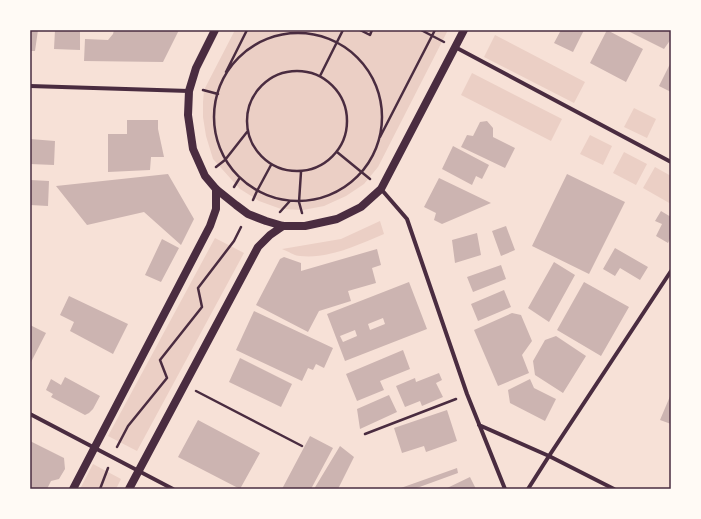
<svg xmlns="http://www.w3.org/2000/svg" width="701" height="519" font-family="Cabin,sans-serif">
<rect width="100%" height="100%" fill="#f7e1d7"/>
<path fill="#ebcfc5" d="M 235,30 L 448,30 L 378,167 L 364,184 L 346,196 L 324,206 L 303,210 L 281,209 L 259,201 L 240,189 L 213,159 L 206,136 L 203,117 L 203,102 L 204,90 Z
M 495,35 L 585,82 L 574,103 L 484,57 Z
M 472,73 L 562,119 L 551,141 L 461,95 Z
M 634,108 L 656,119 L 647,138 L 624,127 Z
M 590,135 L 612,146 L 603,165 L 580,154 Z
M 624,152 L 647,164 L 636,185 L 613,173 Z
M 655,167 L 671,176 L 671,204 L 643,188 Z
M 380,221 L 384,234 C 357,245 330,259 300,256 C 294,256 288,251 282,249 L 341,239 Z
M 215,238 L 244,253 L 137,451 L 108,436 Z
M 93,464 L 121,479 L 116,489 L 80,489 Z"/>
<path fill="#ccb4b1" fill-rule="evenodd" d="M 30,30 L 38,30 L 35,51 L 30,51 Z
M 55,30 L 80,30 L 80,50 L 54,49 Z
M 114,30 L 179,30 L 163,62 L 84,61 L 85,39 L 108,40 L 113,34 Z
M 561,30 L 584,30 L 573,52 L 554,43 Z
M 607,30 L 643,49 L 626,82 L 590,63 Z
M 626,30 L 671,30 L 671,39 L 664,49 Z
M 671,62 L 671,92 L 659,86 Z
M 127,120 L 158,120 L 158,129 L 164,157 L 151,157 L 150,170 L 108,172 L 108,134 L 127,134 Z
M 487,121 L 493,128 L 493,137 L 515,148 L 505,168 L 461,147 L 467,135 L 473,136 L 480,122 Z
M 30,139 L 55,141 L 54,165 L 30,164 Z
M 453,146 L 489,165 L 482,179 L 476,176 L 472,185 L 442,169 Z
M 168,174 L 194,219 L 181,245 L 144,212 L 87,225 L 56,186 Z
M 567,174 L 625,202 L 589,274 L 532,246 Z
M 439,178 L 491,203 L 442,224 L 434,220 L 436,213 L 424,207 Z
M 30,180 L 49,181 L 48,206 L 30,205 Z
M 661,211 L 671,217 L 671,237 L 668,243 L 656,236 L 662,224 L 655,221 Z
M 506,226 L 515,250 L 501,256 L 492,231 Z
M 477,233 L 481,255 L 455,263 L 452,240 Z
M 162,239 L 179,248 L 161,282 L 145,275 Z
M 615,248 L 648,267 L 640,280 L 620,268 L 615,276 L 603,269 Z
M 377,249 L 381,265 L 372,268 L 376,283 L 348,291 L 351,301 L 319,311 L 308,332 L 256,305 L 280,259 L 284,257 L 301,263 L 301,271 Z
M 554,262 L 575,275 L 549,322 L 528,308 Z
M 501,265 L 506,279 L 473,292 L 467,277 Z
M 409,282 L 427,329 L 345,361 L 327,314 ZM 383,318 L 385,324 L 370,330 L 368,324 ZM 355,330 L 357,336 L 343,342 L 340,336 Z
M 584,282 L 629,307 L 601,356 L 557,330 Z
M 504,290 L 511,307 L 478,321 L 471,304 Z
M 69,296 L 128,324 L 113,354 L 70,331 L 74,322 L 60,315 Z
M 254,311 L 333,348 L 324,368 L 316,364 L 313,370 L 308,368 L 302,381 L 236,350 Z
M 512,313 L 521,315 L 532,341 L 522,355 L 529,373 L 498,386 L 474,330 Z
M 30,325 L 46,333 L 30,364 Z
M 556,336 L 586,356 L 563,393 L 535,375 L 533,361 L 545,340 Z
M 403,350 L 410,369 L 380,381 L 384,390 L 357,401 L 346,374 Z
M 240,358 L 292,384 L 281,407 L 229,382 Z
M 439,373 L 442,380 L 436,383 L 443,397 L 422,406 L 420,401 L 405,407 L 396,386 L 415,378 L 416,382 Z
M 65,377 L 100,396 L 93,409 L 89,413 L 85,415 L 51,397 L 53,394 L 46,390 L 51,379 L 61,385 Z
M 530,379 L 534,388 L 556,399 L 545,421 L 510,403 L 508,390 Z
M 671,394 L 671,424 L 660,420 Z
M 389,395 L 397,412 L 360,429 L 357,409 Z
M 447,410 L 457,441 L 426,452 L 424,446 L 402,453 L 394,428 Z
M 198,420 L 260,453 L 240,489 L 178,457 Z
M 310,436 L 333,448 L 311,489 L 282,489 Z
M 30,441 L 64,458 L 65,469 L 59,479 L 51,481 L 47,489 L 30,489 Z
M 340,446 L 354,457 L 338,489 L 314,489 Z
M 457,468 L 458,473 L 414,489 L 398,489 Z
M 470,477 L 476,489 L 445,489 Z"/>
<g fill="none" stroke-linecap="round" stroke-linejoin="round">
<path stroke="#4a2c40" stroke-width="2.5" d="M 360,30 L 370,35 L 372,30
M 421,30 L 444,42
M214 117a84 84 0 1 1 168 0a84 84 0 1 1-168 0Z
M247 121a50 50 0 1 1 100 0a50 50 0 1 1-100 0Z
M 226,72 L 247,30
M 320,76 L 343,30
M 203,90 L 218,94
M 380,137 L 435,30
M 337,152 L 370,179
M 216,167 L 225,160 L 247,132
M 301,172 L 299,202 L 302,213
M 234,187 L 239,179
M 253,200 L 257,191 L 271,165
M 280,212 L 289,202
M 196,391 L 302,446
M 365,434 L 456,399
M 117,447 L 128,426 L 167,378 L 160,360 L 202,307 L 198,288 L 234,241 L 241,227
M 100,489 L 108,468"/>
<path stroke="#4a2c40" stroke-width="4" d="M 455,47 L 671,162
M 30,86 L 189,91
M 381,189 L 407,219 L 467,394 L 505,489
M 30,414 L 173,489
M 479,425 L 549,456 L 614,489
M 528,489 L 549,456 L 671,271"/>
<path stroke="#4a2c40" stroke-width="8" d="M 215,30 L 196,68 L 189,91 L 188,115 L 193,149 L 205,176 L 216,189 L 236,205 L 248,214 L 266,221 L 283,226 L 305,226 L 337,219 L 361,207 L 381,189 L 464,30
M 73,489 L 210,226 L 216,209 L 216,189
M 129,489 L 258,247 L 270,235 L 283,226"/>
</g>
<rect width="701" height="519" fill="none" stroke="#fffaf5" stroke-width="62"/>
<rect x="31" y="31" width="639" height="457" fill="none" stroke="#4a2c40" stroke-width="1.5"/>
</svg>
